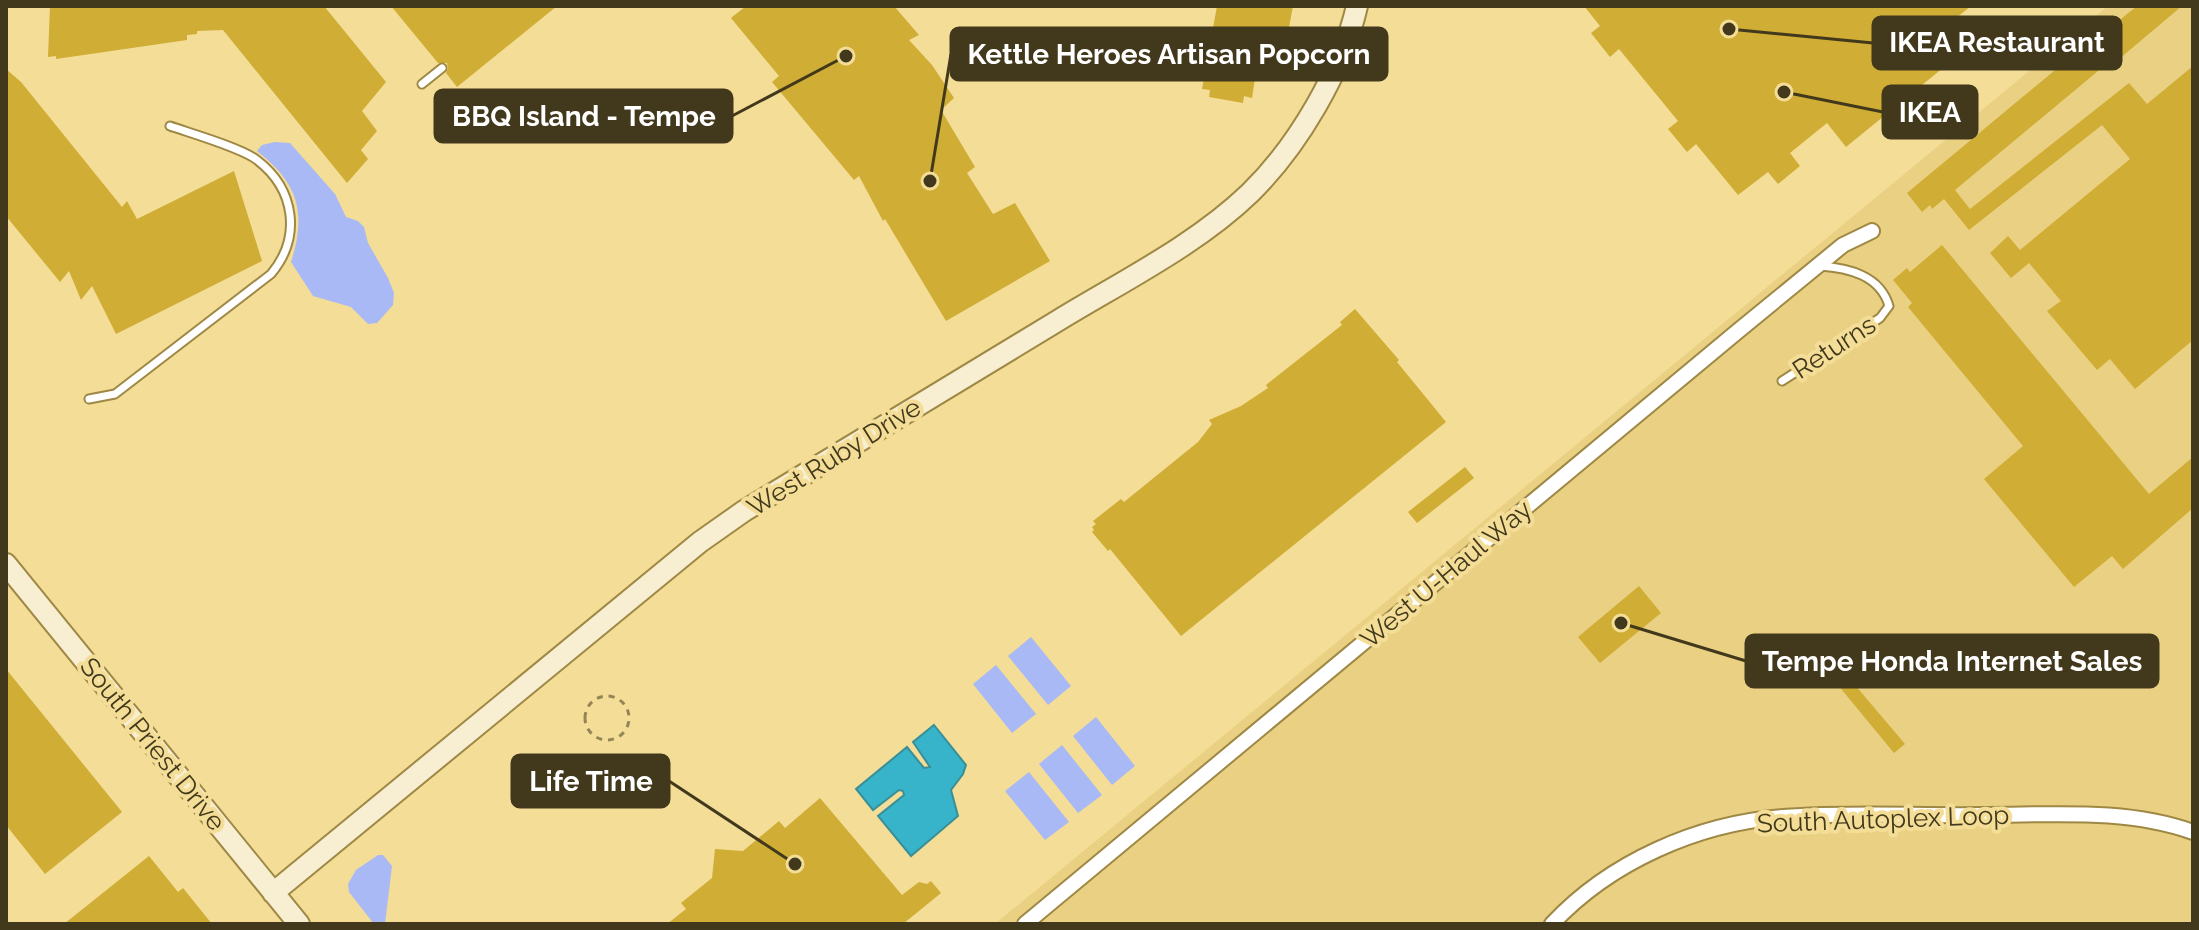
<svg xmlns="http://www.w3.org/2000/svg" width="2199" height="930" font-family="Raleway,sans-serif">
<rect width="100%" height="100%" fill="#f3dd97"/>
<path fill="#ead082" d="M 2108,6 L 2193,6 L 2193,924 L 995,924 Z"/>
<path fill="#a9b9f5" d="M 275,142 L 290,143 L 335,194 L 346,217 L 358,221 L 364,227 L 368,243 L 388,278 L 394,293 L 393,305 L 377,323 L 368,324 L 351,307 L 313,296 L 291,262 C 307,212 298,183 257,151 L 262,145 Z
M 1031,637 L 1071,686 L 1048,705 L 1008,656 Z
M 996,665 L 1036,714 L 1012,733 L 973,684 Z
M 1096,717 L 1135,766 L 1112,785 L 1073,736 Z
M 1062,745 L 1102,795 L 1078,813 L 1039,764 Z
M 1029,772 L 1069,822 L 1045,840 L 1005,791 Z
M 378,855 L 383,855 L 392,866 L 385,924 L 374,924 L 349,892 L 348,884 L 356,870 Z"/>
<path fill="#37b4ca" stroke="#3a8f96" stroke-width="2" d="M 934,725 L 966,765 L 963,774 L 951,790 L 958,816 L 911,856 L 878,816 L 904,795 L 903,791 L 899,790 L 873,810 L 856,789 L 907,747 L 924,768 L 930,767 L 913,742 Z"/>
<path fill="#d0ad35" d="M 50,6 L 324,6 L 386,82 L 362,111 L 377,131 L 361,150 L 368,159 L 347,183 L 223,30 L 197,31 L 197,34 L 187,35 L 187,40 L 56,59 L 56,56 L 48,57 Z
M 391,6 L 557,6 L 457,87 L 446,73 L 448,68 L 447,63 L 438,63 Z
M 746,6 L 894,6 L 919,35 L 909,40 L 932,65 L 954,98 L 941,110 L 975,167 L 967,173 L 993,214 L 1015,203 L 1050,261 L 946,321 L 885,219 L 883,221 L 859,176 L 854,180 L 772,82 L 779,76 L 731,18 Z
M 1217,6 L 1293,6 L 1287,38 L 1275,36 L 1269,69 L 1257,66 L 1252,98 L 1244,96 L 1243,103 L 1209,97 L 1210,90 L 1202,89 Z
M 1584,6 L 1971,6 L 1930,39 L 1949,63 L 1846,147 L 1827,123 L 1790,153 L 1800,166 L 1778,184 L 1768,172 L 1738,195 L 1696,144 L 1687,152 L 1668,129 L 1678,121 L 1619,49 L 1610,57 L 1591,33 L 1600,26 Z
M 2137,6 L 2182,6 L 2119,59 L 2116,56 L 1955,190 L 1970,209 L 2129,83 L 2147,104 L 2193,66 L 2193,340 L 2135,389 L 2110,359 L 2097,370 L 2047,311 L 2061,301 L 2029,263 L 2011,278 L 1990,253 L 2008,236 L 2020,250 L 2130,159 L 2102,125 L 1969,230 L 1944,199 L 1932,209 L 1930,205 L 1922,212 L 1907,193 L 2095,37 L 2096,39 Z
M 6,69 L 21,82 L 122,207 L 127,201 L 137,219 L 234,171 L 262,261 L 116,334 L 92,286 L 81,300 L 69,271 L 60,282 L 6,216 Z
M 1942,245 L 2149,494 L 2193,457 L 2193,508 L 2123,569 L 2112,556 L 2074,587 L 1984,479 L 2023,446 L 1908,307 L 1912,303 L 1893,280 L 1907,268 L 1910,272 Z
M 1355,309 L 1399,360 L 1397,362 L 1446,422 L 1181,636 L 1110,549 L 1108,551 L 1092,532 L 1094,530 L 1092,527 L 1096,524 L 1093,521 L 1121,499 L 1124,502 L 1198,442 L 1212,424 L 1209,420 L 1241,406 L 1268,388 L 1266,385 L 1342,325 L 1340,322 Z
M 1465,467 L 1474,478 L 1417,523 L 1408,512 Z
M 1639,586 L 1661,613 L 1600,663 L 1578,637 Z
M 1838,665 L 1905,744 L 1894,753 L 1828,673 Z
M 6,669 L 122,812 L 45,874 L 6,825 Z
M 820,798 L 902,895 L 919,882 L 927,884 L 931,881 L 941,893 L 903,924 L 667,924 L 686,909 L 681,903 L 712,878 L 715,849 L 743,851 L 779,821 L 785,828 Z
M 149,856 L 178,892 L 183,888 L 212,924 L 64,924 Z"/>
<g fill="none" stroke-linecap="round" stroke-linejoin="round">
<defs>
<path id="lane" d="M 422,84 L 442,68
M 1782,381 L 1880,318 L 1889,306 C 1880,275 1848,268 1820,266
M 89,399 L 115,394 L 271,274 C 302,237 295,189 257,160 C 242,148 190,133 170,126"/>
<path id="street" d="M 1025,924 L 1738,331 L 1843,245 L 1872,231
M 1552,924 C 1610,862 1698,823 1783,817 C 1849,812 1917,816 1983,815 C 2053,815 2126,808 2193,832"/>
<path id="secondary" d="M 6,564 L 299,924
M 273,893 L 700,542 L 744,511 C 849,447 954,383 1059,320 C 1123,281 1196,245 1250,193 C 1298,146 1342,71 1357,6"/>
</defs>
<use href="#lane" stroke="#9e8844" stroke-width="11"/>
<use href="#street" stroke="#9e8844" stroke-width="18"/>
<use href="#secondary" stroke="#9e8844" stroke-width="24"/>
<path stroke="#948555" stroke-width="3" stroke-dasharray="6 6" stroke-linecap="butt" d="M585 718a22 22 0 1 1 44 0a22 22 0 1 1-44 0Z"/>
<use href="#lane" stroke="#fff" stroke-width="7"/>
<use href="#street" stroke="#fff" stroke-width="14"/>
<use href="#secondary" stroke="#f8efd3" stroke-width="20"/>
</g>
<g text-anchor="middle" stroke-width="8" stroke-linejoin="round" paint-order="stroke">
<g font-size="26" fill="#42391c" stroke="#f3dd97">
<text transform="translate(1834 347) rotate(-33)" y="9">Returns</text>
<text transform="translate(834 457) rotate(-32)" y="9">West Ruby Drive</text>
<text transform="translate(1446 574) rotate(-40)" y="9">West U-Haul Way</text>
<text transform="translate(153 744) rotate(51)" y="9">South Priest Drive</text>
<text transform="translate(1883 819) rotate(-2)" y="9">South Autoplex Loop</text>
</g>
</g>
<path fill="none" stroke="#42391c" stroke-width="3" d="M1729 29L1873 43M930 181L951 54M1784 92L1883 112M846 56L732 116M1621 623L1746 661M795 864L669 781"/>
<g fill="#42391c" stroke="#f3dd97" stroke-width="3">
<circle cx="1729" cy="29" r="8"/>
<circle cx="930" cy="181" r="8"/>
<circle cx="1784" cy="92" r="8"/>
<circle cx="846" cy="56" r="8"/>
<circle cx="1621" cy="623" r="8"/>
<circle cx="795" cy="864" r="8"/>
</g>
<g fill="#42391c" stroke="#42391c" stroke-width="3">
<rect x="1873" y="17" width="248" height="52" rx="8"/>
<rect x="951" y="28" width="436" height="52" rx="8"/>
<rect x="1883" y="86" width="94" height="52" rx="8"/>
<rect x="435" y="90" width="297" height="52" rx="8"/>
<rect x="1746" y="635" width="412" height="52" rx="8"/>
<rect x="512" y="755" width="157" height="52" rx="8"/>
</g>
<g font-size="28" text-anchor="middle" font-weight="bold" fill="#fff">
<text x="1997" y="52">IKEA Restaurant</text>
<text x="1169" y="64">Kettle Heroes Artisan Popcorn</text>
<text x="1930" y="122">IKEA</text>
<text x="584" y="126">BBQ Island - Tempe</text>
<text x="1952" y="671">Tempe Honda Internet Sales</text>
<text x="591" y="791">Life Time</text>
</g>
<rect width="2199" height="930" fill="none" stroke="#42391c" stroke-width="16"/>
</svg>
